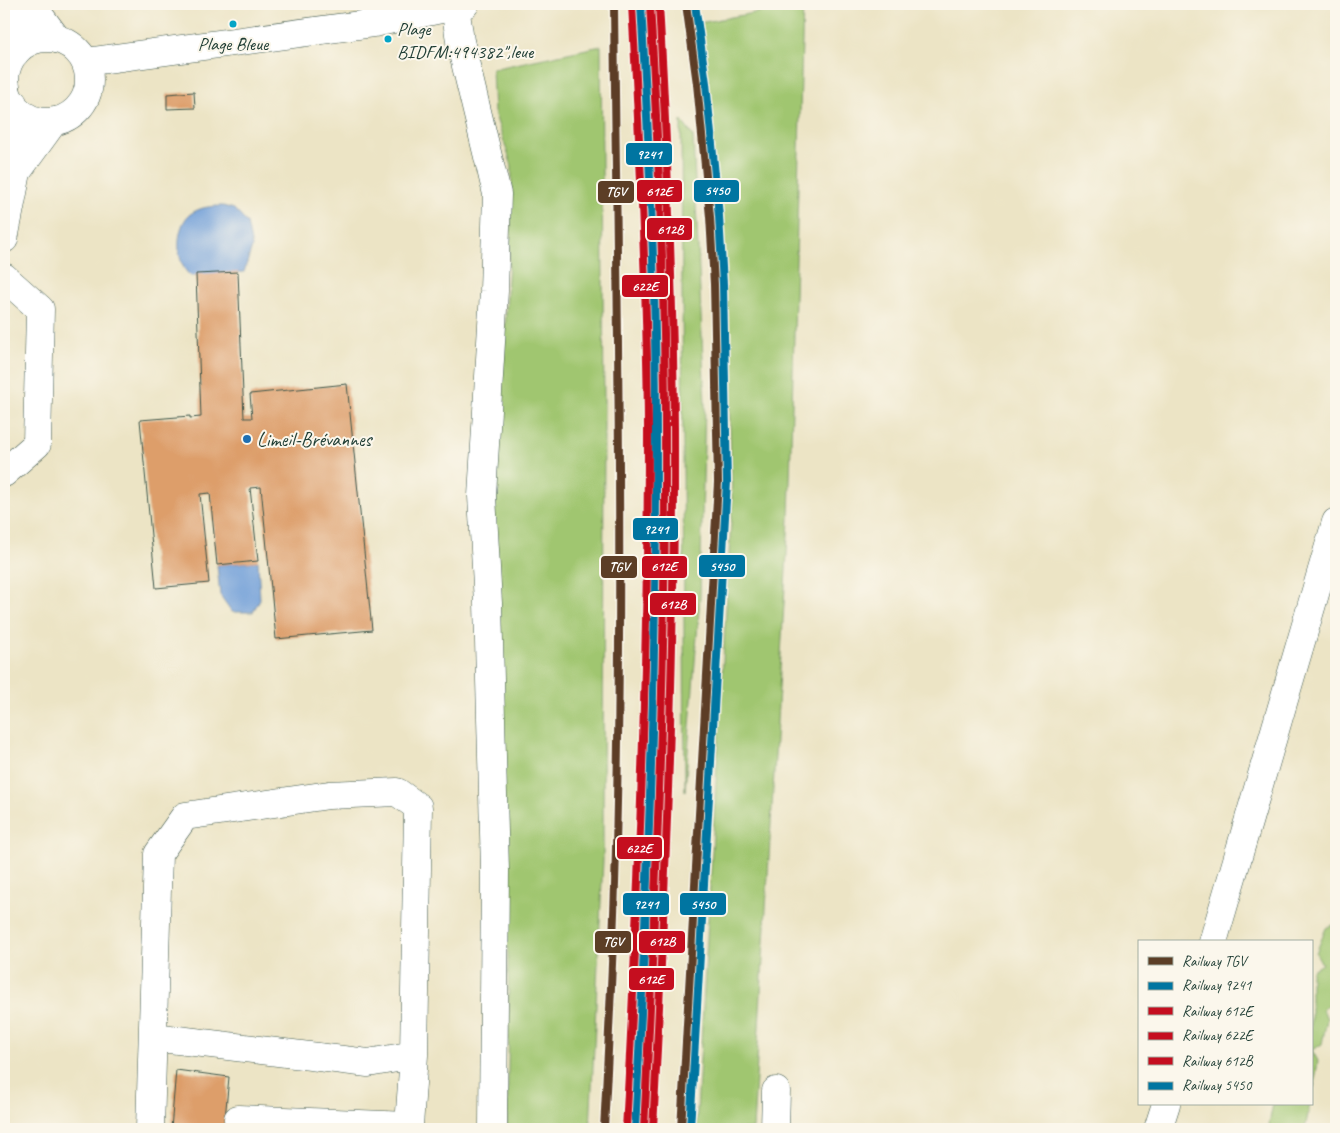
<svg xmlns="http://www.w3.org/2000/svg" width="1340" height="1133" font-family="Caveat,sans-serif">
<rect width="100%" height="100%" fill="#fbf7ec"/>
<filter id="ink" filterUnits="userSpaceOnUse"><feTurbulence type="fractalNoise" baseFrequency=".02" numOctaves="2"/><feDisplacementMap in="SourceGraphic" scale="10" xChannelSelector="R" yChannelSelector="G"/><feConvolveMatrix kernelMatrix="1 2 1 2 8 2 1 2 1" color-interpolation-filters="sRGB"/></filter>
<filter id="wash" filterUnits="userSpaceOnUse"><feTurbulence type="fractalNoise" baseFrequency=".0096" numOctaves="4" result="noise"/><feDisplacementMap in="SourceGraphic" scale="20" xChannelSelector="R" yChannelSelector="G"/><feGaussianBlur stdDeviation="1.12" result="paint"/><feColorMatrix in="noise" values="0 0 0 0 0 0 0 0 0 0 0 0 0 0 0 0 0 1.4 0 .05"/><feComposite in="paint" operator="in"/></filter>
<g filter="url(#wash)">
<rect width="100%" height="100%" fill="#ece4c5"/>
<path fill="#a0c670" stroke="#608252" d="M 803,4 L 789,519 L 753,1129 L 696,1129 L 732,505 L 728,356 L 699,23 Z
M 601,46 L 604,403 L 603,860 L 590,1129 L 507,1129 L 509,1012 L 505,837 L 493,541 L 511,225 L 512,166 L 494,112 L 492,69 Z
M 681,120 L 693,136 L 705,404 L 700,597 L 685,791 Z
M 1336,923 L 1336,961 L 1330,965 L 1336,975 L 1332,1004 L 1323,1009 L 1327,1019 L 1322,1044 L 1312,1050 L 1318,1061 L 1314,1087 L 1311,1088 L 1311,974 L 1312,970 L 1322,964 L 1316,953 L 1326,928 Z
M 1273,1104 L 1310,1104 L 1305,1129 L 1271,1129 L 1269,1124 Z"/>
<path fill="#709ed8" stroke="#486e86" d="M 223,206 L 234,209 L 247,223 L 252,247 L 244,272 L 191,276 C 175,265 175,228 189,215 C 199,207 211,206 223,206 Z
M 258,561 L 260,599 L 253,612 L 232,612 L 220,595 L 217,565 Z"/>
<g id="blocks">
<path fill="#dd9e6b" d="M 194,92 L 195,108 L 167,109 L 167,94 Z
M 238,272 L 244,418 L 252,418 L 250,394 L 347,384 L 372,630 L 276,639 L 261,487 L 250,488 L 258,561 L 217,565 L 210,493 L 200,494 L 209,583 L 156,588 L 140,420 L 190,416 L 190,418 L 201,417 L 196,274 Z
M 176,1070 L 229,1077 L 224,1129 L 171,1129 Z"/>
</g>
</g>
<g filter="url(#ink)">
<use href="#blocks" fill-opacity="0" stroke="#3e564a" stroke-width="1"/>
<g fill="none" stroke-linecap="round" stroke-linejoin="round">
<defs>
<path id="minor" d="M 31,4 L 57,39
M 455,6 L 460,41 L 497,194 L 494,291 L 482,496 L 488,603 L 495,871 L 493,1129
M 15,53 L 19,4
M 4,86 L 6,86
M 4,277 L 40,309 L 37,444 L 4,473
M 1213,942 L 1336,522
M 153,1037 L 368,1063 L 414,1055
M 150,1129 L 158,854 L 185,816 L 329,795 L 397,792 L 418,807 L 414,1055 L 409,1126 L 238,1119
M 775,1129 L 776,1091
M 1158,1129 L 1166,1104"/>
<path id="major" d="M5 80a42 42 0 1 1 84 0a42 42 0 1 1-84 0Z
M 85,62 L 374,23 L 465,4
M 17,172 L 54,121
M 4,239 L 17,172 L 13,103"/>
</defs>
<use href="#minor" stroke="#3e564a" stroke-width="29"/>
<use href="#major" stroke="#3e564a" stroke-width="29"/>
<use href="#minor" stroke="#fff" stroke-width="28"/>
<use href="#major" stroke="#fff" stroke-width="28"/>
<defs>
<path id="rail-1" d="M 604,1129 C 609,1035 614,941 616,847 C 623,566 617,285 614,4
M 681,1129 L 718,482 L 714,284 L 710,217 L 697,84 L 686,4"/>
<path id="rail-2" d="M 635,1129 C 648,895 657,662 656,428 C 656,286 649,145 641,4"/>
<path id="rail-3" d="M 644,1129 C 656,896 666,662 665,428 C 665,286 658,145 650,4"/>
<path id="rail-4" d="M 626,1129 C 639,895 648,662 648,428 C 647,287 640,146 632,5"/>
<path id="rail-5" d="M 653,1129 C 665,896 675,662 674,428 C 673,286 667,145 659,4"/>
<path id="rail-6" d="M 690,1129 L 727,482 L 723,284 L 719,216 L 706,83 L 695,4"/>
</defs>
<use href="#rail-1" stroke="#fbf7ec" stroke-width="11"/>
<use href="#rail-2" stroke="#fbf7ec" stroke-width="11"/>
<use href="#rail-3" stroke="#fbf7ec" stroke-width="11"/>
<use href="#rail-4" stroke="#fbf7ec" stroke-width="11"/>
<use href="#rail-5" stroke="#fbf7ec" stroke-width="11"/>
<use href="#rail-6" stroke="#fbf7ec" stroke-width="11"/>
<use href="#rail-1" stroke="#5c3e26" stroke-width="8"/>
<use href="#rail-2" stroke="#0075a1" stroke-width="8"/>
<use href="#rail-3" stroke="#c50e1f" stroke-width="8"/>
<use href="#rail-4" stroke="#c50e1f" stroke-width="8"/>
<use href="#rail-5" stroke="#c50e1f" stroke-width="8"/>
<use href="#rail-6" stroke="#0075a1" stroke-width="8"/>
</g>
</g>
<g fill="#02a4c6" stroke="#fbf7ec" stroke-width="2">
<circle cx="233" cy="24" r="4.5"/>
<circle cx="388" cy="39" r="4.5"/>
</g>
<circle fill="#1f6fb2" stroke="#fbf7ec" stroke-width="2" cx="247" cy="439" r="5"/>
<g text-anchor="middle" stroke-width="4" stroke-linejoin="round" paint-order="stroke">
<g font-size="19" fill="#1f3d34" stroke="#fbf7ec" text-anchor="start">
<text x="397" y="35">Plage<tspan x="397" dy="23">BIDFM:494382",leue</tspan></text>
<text x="233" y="50" text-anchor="middle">Plage Bleue</text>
</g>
<g font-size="20" fill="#1f3d34" stroke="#fbf7ec" text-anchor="start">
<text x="257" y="446">Limeil-Brévannes</text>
</g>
</g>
<g stroke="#fbf7ec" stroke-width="2">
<rect x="625" y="142" width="48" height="24" rx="5" fill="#0075a1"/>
<rect x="693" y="179" width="47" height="24" rx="5" fill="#0075a1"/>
<rect x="636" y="179" width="47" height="24" rx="5" fill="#c50e1f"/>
<rect x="597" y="180" width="38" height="24" rx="5" fill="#5c3e26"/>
<rect x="646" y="217" width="47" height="24" rx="5" fill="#c50e1f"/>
<rect x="621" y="274" width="48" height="24" rx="5" fill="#c50e1f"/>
<rect x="632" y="517" width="47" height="24" rx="5" fill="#0075a1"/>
<rect x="698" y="554" width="48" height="24" rx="5" fill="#0075a1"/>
<rect x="641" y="555" width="47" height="24" rx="5" fill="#c50e1f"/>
<rect x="600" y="555" width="38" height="24" rx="5" fill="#5c3e26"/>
<rect x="649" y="592" width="48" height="24" rx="5" fill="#c50e1f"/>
<rect x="616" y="836" width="47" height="24" rx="5" fill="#c50e1f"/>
<rect x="679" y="892" width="48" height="24" rx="5" fill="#0075a1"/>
<rect x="622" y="892" width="48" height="24" rx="5" fill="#0075a1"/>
<rect x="638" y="930" width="48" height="24" rx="5" fill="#c50e1f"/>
<rect x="594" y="930" width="38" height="24" rx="5" fill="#5c3e26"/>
<rect x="628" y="967" width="47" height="24" rx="5" fill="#c50e1f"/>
</g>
<g font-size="14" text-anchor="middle" font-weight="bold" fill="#fff">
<text x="649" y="159">9241</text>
<text x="717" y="195">5450</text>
<text x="659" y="196">612E</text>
<text x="616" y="196">TGV</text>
<text x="670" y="234">612B</text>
<text x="645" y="291">622E</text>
<text x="656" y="534">9241</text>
<text x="722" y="571">5450</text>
<text x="664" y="571">612E</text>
<text x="619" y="571">TGV</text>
<text x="673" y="609">612B</text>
<text x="639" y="853">622E</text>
<text x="703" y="909">5450</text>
<text x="646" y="909">9241</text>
<text x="662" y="946">612B</text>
<text x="613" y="946">TGV</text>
<text x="651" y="984">612E</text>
</g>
<rect width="1340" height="1133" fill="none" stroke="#fbf7ec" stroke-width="20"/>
<rect x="1138" y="940" width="175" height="165" fill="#fbf7ec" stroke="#a3ada2"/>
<rect x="1148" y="957" width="25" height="8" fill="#5c3e26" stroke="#a3ada2"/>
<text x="1182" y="966" font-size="15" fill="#1f3d34">Railway TGV</text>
<rect x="1148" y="982" width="25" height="8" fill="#0075a1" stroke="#a3ada2"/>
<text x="1182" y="990" font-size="15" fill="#1f3d34">Railway 9241</text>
<rect x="1148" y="1007" width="25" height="8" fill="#c50e1f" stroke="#a3ada2"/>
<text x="1182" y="1016" font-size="15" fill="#1f3d34">Railway 612E</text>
<rect x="1148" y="1032" width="25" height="8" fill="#c50e1f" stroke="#a3ada2"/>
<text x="1182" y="1040" font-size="15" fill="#1f3d34">Railway 622E</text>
<rect x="1148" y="1057" width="25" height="8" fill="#c50e1f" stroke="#a3ada2"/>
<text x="1182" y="1066" font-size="15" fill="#1f3d34">Railway 612B</text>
<rect x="1148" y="1082" width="25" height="8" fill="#0075a1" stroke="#a3ada2"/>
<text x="1182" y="1090" font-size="15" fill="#1f3d34">Railway 5450</text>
</svg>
